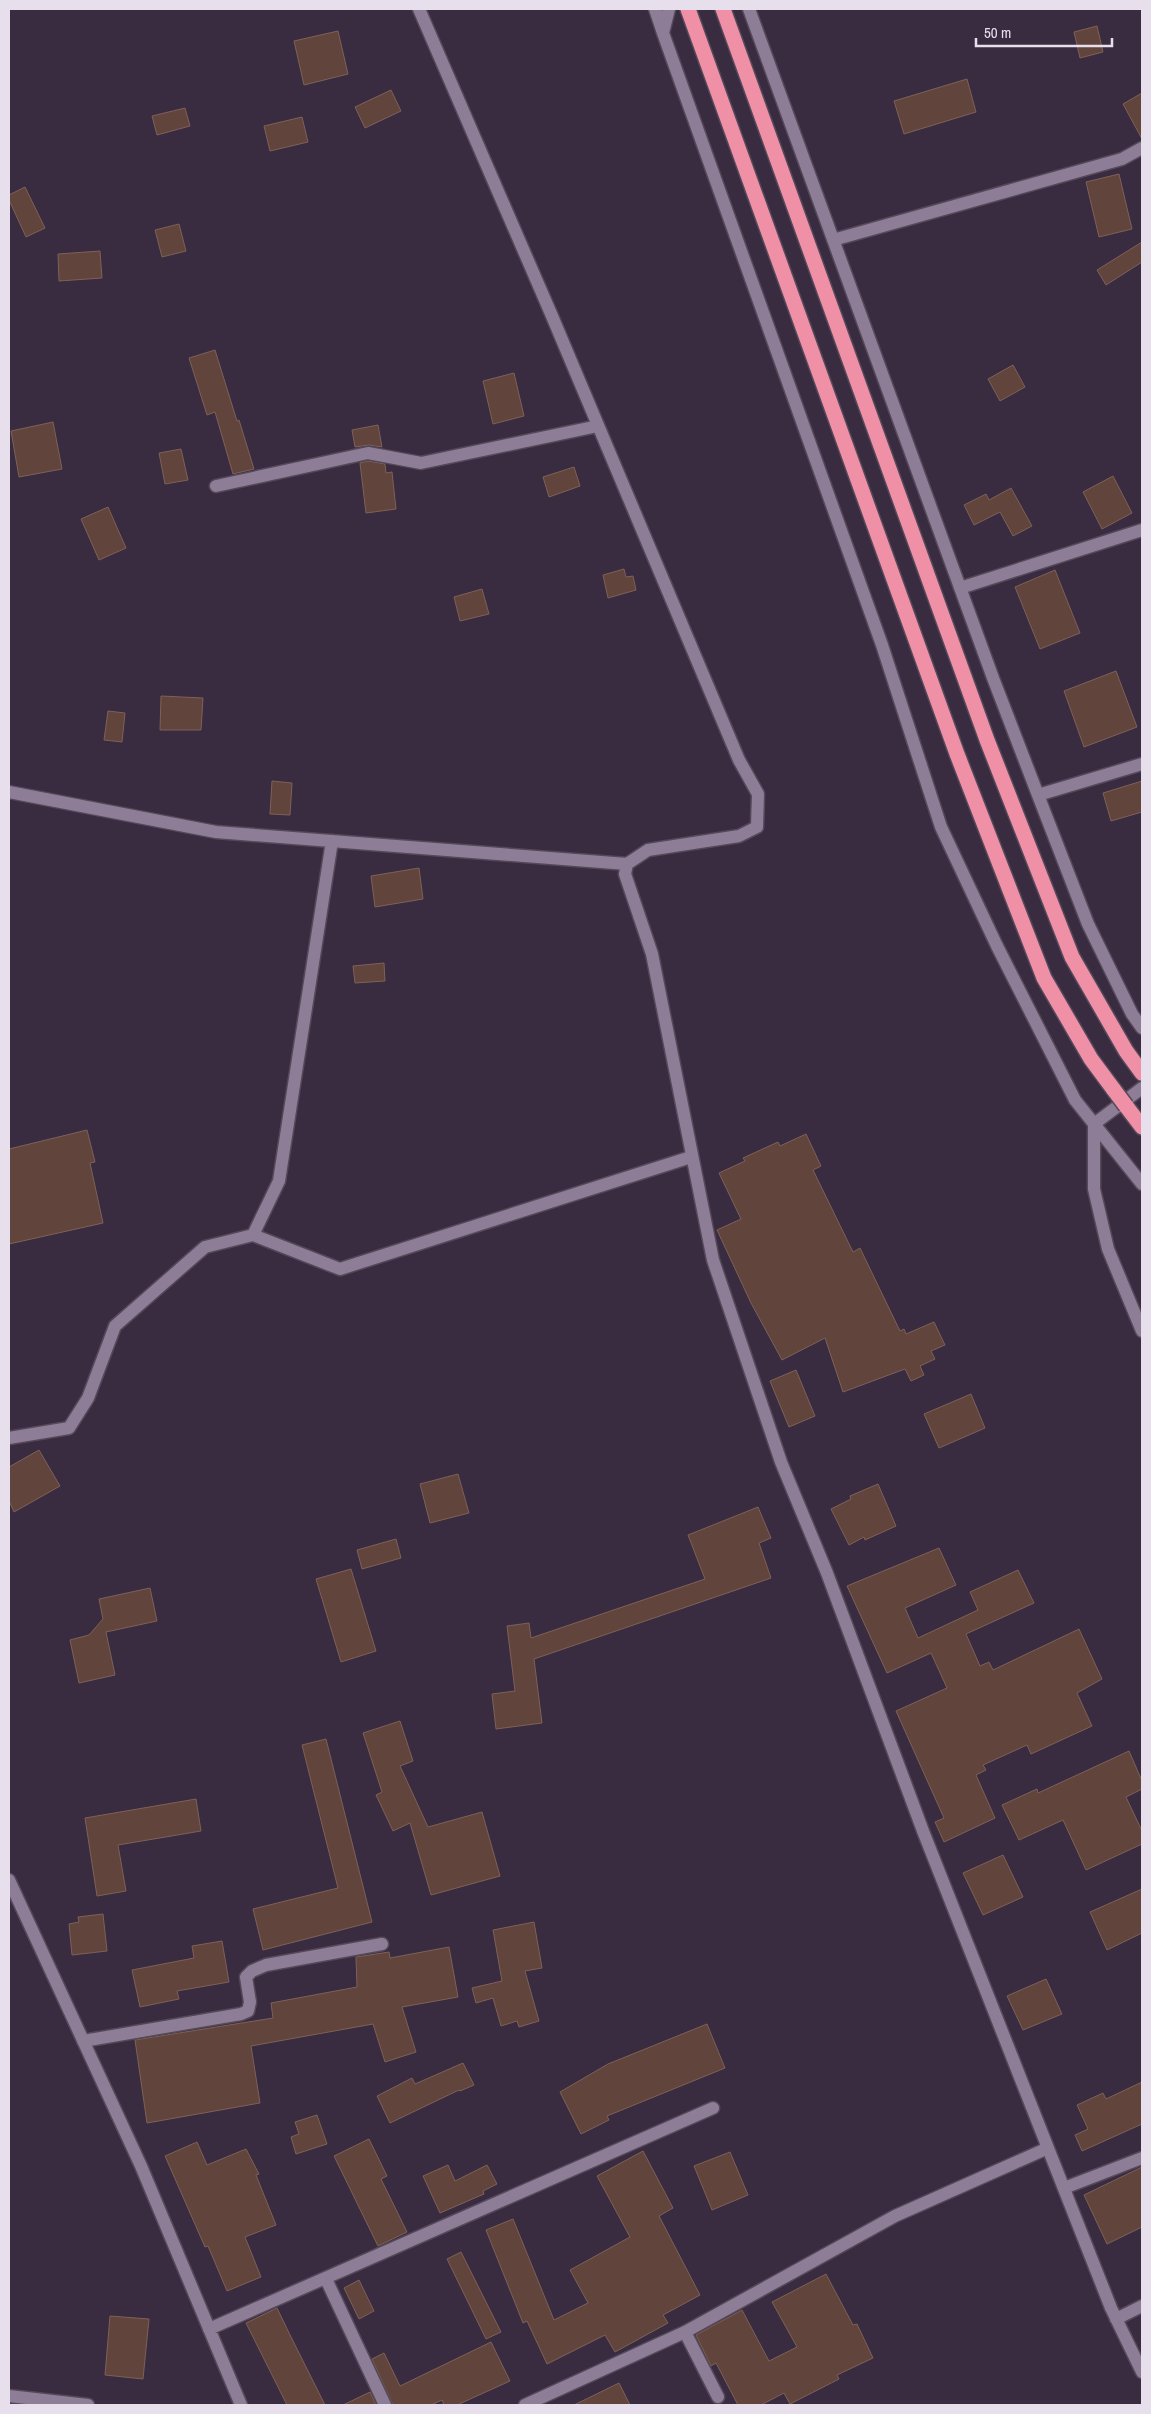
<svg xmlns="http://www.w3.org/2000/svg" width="1151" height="2414" font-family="'Archivo Narrow',sans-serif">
<rect width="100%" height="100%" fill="#392b40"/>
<path fill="#61453d" stroke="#7e6158" d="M 1097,26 L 1103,52 L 1080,58 L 1074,32 Z
M 338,31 L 348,74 L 304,85 L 294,41 Z
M 967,79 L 976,112 L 904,134 L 894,101 Z
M 391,90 L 401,111 L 365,128 L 355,107 Z
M 1142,93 L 1142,139 L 1123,104 Z
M 185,108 L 190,126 L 157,135 L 152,116 Z
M 302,117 L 308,142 L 270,151 L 264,126 Z
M 1119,174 L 1132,229 L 1099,237 L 1086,182 Z
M 25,187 L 45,228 L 26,237 L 9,200 L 9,195 Z
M 179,224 L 186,251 L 162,257 L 155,230 Z
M 1142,242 L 1142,262 L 1106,285 L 1097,270 Z
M 100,251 L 102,278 L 59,281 L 58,254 Z
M 215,350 L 237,421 L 239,420 L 254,469 L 233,474 L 215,412 L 207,415 L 189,358 Z
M 1013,365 L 1025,387 L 1000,401 L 988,379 Z
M 514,373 L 524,416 L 493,424 L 483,381 Z
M 53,422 L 62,469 L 19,477 L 11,431 Z
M 378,425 L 382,447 L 369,445 L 355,447 L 352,430 Z
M 181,449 L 188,480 L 165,484 L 159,453 Z
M 368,461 L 385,464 L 386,473 L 392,472 L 396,509 L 366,513 L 360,463 Z
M 574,467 L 580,486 L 549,497 L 543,477 Z
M 1113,476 L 1132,513 L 1102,529 L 1083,492 Z
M 1011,488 L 1032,526 L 1013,536 L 1000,512 L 974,525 L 964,505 L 986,494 L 989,500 Z
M 108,507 L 126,548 L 99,560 L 81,519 Z
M 624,569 L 626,577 L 633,576 L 636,590 L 608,598 L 603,575 Z
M 1055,570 L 1080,633 L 1040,649 L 1015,587 Z
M 482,589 L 489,614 L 460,621 L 454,597 Z
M 1116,671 L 1137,727 L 1084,747 L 1064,691 Z
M 161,696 L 203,698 L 201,730 L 160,730 Z
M 108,711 L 125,713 L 122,742 L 104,740 Z
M 272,781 L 292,783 L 290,815 L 270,814 Z
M 1142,781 L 1142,812 L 1111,821 L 1103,793 Z
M 419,868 L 423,899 L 375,907 L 371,876 Z
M 384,963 L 385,981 L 355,983 L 353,966 Z
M 87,1130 L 95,1162 L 90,1163 L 103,1223 L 9,1244 L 9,1149 Z
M 806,1134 L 821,1166 L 813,1170 L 853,1252 L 860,1248 L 900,1331 L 904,1329 L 906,1334 L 934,1322 L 945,1345 L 931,1351 L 935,1359 L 920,1366 L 924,1375 L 911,1381 L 905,1369 L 843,1392 L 825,1338 L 782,1360 L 751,1303 L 717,1230 L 741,1219 L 719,1173 L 745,1161 L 743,1158 L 778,1142 L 780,1146 Z
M 796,1370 L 815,1416 L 789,1427 L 770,1381 Z
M 971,1394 L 985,1428 L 939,1448 L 924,1414 Z
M 39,1450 L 60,1486 L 14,1512 L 9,1501 L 9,1467 Z
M 458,1474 L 469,1513 L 430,1523 L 420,1484 Z
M 878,1484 L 896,1526 L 865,1540 L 864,1537 L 849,1545 L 831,1509 L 851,1499 L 850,1496 Z
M 758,1507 L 771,1538 L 759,1543 L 771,1578 L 534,1659 L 542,1723 L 496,1729 L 492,1694 L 515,1691 L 507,1626 L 529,1623 L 531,1638 L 705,1579 L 688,1535 Z
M 396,1539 L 401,1558 L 362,1569 L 357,1550 Z
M 939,1548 L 956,1585 L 905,1608 L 918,1638 L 978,1610 L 970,1592 L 1018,1570 L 1034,1603 L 966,1634 L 980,1666 L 989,1662 L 993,1670 L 1079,1629 L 1102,1679 L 1077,1693 L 1092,1726 L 1031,1754 L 1027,1745 L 983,1765 L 986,1770 L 976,1775 L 995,1818 L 944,1842 L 935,1822 L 944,1818 L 896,1711 L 947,1688 L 931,1653 L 887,1673 L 847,1586 Z
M 351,1569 L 376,1651 L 341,1662 L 316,1579 Z
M 150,1588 L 157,1621 L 106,1632 L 115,1675 L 79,1683 L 70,1640 L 89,1635 L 103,1619 L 99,1599 Z
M 400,1721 L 413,1761 L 400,1766 L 428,1827 L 482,1812 L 500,1876 L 431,1895 L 410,1823 L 393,1831 L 376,1795 L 382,1792 L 363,1733 Z
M 326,1739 L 372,1922 L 263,1950 L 253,1909 L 338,1888 L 302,1745 Z
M 1129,1751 L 1142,1781 L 1142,1789 L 1126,1797 L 1142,1831 L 1142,1844 L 1086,1870 L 1063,1820 L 1019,1840 L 1002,1805 L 1037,1789 L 1038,1793 Z
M 196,1799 L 201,1831 L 118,1845 L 126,1891 L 97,1896 L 85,1818 Z
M 1003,1855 L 1023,1897 L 983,1915 L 963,1873 Z
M 1142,1889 L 1142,1933 L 1107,1950 L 1090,1912 Z
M 103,1914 L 107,1951 L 72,1955 L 69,1924 L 79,1922 L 78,1917 Z
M 534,1922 L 542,1968 L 525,1971 L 539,2021 L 519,2027 L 517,2021 L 501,2026 L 493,1998 L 476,2003 L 472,1988 L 502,1981 L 493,1930 Z
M 222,1941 L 229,1982 L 177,1991 L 179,1999 L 140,2007 L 132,1970 L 194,1958 L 192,1946 Z
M 449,1947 L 458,1997 L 402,2007 L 416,2052 L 385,2062 L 373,2024 L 251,2046 L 260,2103 L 147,2123 L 135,2040 L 273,2018 L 271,2003 L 357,1987 L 356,1957 L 389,1952 L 390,1958 Z
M 1046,1979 L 1062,2014 L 1023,2030 L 1007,1996 Z
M 707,2024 L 725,2068 L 607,2116 L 609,2120 L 581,2134 L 560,2092 L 608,2064 Z
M 463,2063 L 474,2085 L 460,2091 L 459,2090 L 390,2123 L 377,2096 L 412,2078 L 415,2084 Z
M 1142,2082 L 1142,2124 L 1082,2151 L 1075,2135 L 1088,2129 L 1077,2105 L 1103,2093 L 1106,2099 Z
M 317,2115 L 327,2144 L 296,2154 L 291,2137 L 299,2134 L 295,2122 Z
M 369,2139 L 387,2176 L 381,2179 L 407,2232 L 378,2246 L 334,2156 Z
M 197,2142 L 207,2165 L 246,2149 L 259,2174 L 256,2175 L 276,2225 L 245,2237 L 261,2277 L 227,2291 L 208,2246 L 205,2247 L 165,2156 Z
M 643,2151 L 673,2208 L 659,2216 L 700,2295 L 663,2315 L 668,2323 L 615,2352 L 605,2335 L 547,2364 L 527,2321 L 523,2323 L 486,2230 L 513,2219 L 554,2320 L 588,2303 L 570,2270 L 630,2237 L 597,2176 Z
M 730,2152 L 748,2195 L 712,2210 L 694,2166 Z
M 448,2165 L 455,2181 L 487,2165 L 497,2184 L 483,2191 L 484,2194 L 440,2213 L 423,2176 Z
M 1142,2167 L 1142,2227 L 1107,2244 L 1084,2195 Z
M 461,2252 L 501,2332 L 486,2339 L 447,2259 Z
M 826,2274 L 853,2325 L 857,2324 L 873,2358 L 837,2375 L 839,2379 L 790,2404 L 784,2393 L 761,2405 L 738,2405 L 716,2363 L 711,2366 L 696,2335 L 742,2310 L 769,2361 L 797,2347 L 772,2302 Z
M 359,2280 L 374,2311 L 359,2319 L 344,2288 Z
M 277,2308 L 290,2335 L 325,2405 L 287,2405 L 246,2323 Z
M 110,2316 L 149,2319 L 143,2379 L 105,2375 Z
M 491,2342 L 510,2381 L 457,2405 L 444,2405 L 442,2400 L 431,2405 L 393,2405 L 372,2359 L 384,2353 L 400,2386 Z
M 619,2383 L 630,2405 L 574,2405 Z
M 370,2392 L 376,2405 L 343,2405 Z"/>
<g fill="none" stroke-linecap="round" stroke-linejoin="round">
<defs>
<path id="minor" d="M 419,9 L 552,316 L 739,760 L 758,794 L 757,827 L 739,836 L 648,850 L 627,864 L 625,874 L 652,954 L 713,1260 L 781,1462 L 827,1573 L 923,1831 L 1111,2308 L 1142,2372
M 655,9 L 663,33
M 669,9 L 663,33 L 882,645 L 941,827 L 997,946 L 1075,1100 L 1142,1184
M 749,9 L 993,678 L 1038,795 L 1088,924 L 1132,1014 L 1142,1028
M 833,240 L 1122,159 L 1142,148
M 216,486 L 368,453 L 421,463 L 598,426
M 960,588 L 1142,530
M 9,792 L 216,832 L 627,864
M 1038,795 L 1142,764
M 1142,1088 L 1094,1124 L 1094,1189 L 1108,1249 L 1142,1331
M 253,1235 L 279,1181 L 332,841
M 9,1438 L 69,1428 L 88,1398 L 115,1326 L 205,1247 L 253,1235 L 340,1269 L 691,1157
M 9,1880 L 141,2166 L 241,2405
M 83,2041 L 241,2014 L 248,2011 L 250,2002 L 246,1977 L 252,1971 L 266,1965 L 382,1944
M 1064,2188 L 1142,2158
M 326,2279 L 385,2405
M 1116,2319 L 1142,2306
M 209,2329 L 713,2108
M 685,2332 L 718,2397
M 9,2396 L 88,2405
M 525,2405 L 685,2332 L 895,2216 L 1048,2148"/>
<path id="highway" d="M 688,9 L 957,754 L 1044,978 L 1091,1059 L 1114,1090
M 723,9 L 987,740 L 1072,957 L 1126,1051 L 1142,1073
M 1126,1106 L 1142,1127"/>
</defs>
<use href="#minor" stroke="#544859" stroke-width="15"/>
<use href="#highway" stroke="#544859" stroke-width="18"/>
<use href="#minor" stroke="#8e7d96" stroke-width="12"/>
<use href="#highway" stroke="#ef90a6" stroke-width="15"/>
<defs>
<path id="highway-bridge" d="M 1114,1090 L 1126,1106"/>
</defs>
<use href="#highway-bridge" stroke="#544859" stroke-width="18" stroke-linecap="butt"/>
<use href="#highway-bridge" stroke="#ef90a6" stroke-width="15"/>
</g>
<rect width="1151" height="2414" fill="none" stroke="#e8dfec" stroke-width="20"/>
<path d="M976 38v8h136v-8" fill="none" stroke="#e8dfec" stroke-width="2.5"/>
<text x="984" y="38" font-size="15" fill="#e8dfec" stroke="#392b40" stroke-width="4" paint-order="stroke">50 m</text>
</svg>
